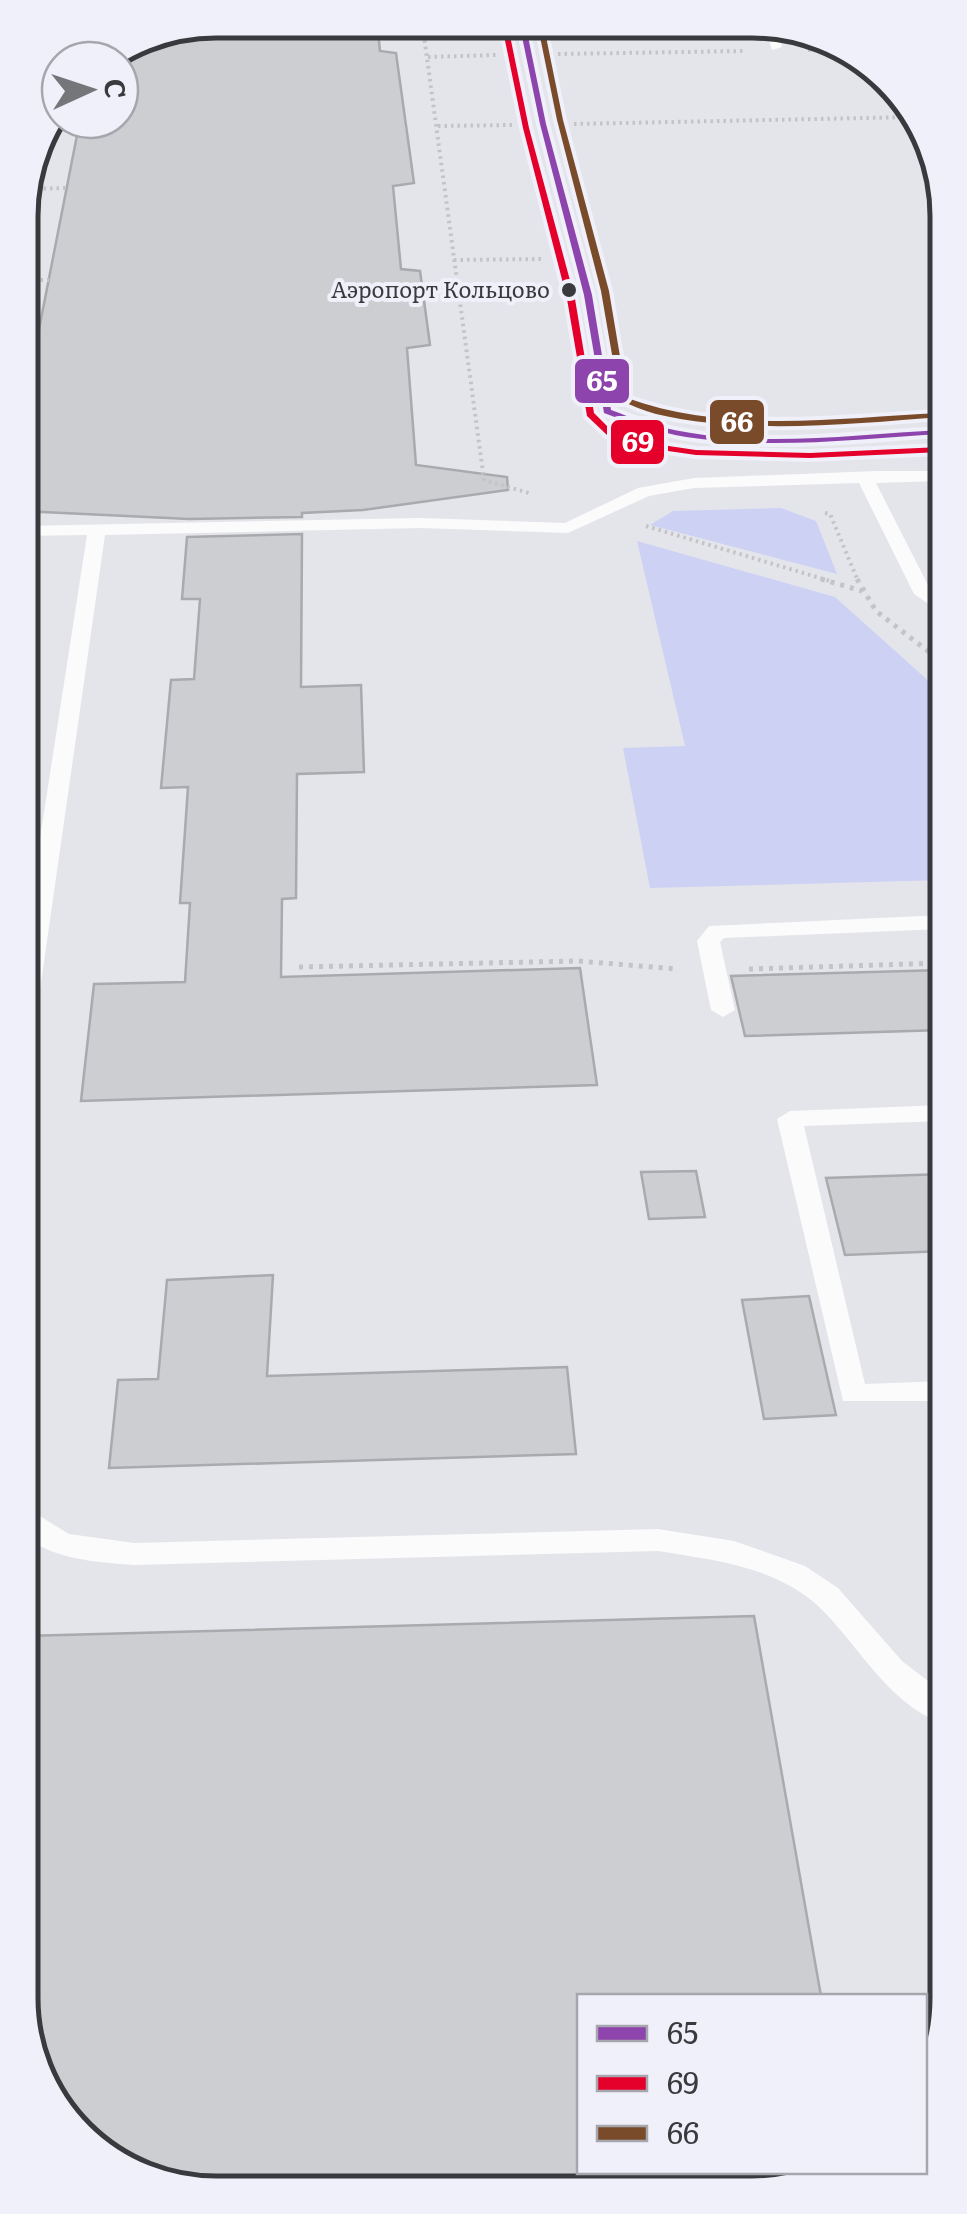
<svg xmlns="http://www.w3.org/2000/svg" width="967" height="2214" font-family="Literata,serif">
<rect width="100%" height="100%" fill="#e4e5ea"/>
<path fill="#cdd1f4" d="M 781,508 L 816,521 L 837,574 L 650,525 L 673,511 Z
M 637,541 L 835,597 L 942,693 L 943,880 L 650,888 L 623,748 L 685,746 Z"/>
<path fill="#cdced2" stroke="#a9aaad" stroke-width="2.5" d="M 216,20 L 377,21 L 380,51 L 396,53 L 414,183 L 393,186 L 401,269 L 420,271 L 430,345 L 407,348 L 416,465 L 507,477 L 508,490 L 363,510 L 302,513 L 302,517 L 189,519 L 22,511 L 21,421 L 80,120 L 120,120 L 120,60 L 101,60 L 141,35 Z
M 302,534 L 301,687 L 361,685 L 364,772 L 297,774 L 296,898 L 282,899 L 281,977 L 580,968 L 597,1085 L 81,1101 L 94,984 L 185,982 L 190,903 L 180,903 L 188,787 L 161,788 L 171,680 L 194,679 L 200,599 L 182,599 L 187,537 Z
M 943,970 L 943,1030 L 745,1036 L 731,976 Z
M 696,1171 L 705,1217 L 649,1219 L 641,1172 Z
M 944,1174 L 944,1251 L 845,1255 L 826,1178 Z
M 273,1275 L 267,1376 L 567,1367 L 576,1454 L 109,1468 L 118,1380 L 158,1379 L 167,1280 Z
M 809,1296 L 836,1415 L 764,1419 L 742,1300 Z
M 754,1616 L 821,1996 L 580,1996 L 580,2188 L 178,2190 L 86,2145 L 27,2049 L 25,1636 Z"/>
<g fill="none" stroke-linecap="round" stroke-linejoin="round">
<path stroke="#c4c4c6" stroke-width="4" stroke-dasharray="2.5 4" stroke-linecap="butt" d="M 422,21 L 484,480 L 529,493
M 808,50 L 837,49
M 558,54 L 746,51
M 428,57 L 496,55
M 574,124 L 913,117
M 438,126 L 512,125
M 24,189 L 68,188
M 454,260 L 544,259
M 21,280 L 49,280
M 825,513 L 830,514 L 858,581
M 646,526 L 830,581
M 28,581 L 31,562"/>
<path stroke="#c4c4c6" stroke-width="5" stroke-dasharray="4 6" stroke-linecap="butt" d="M 821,579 L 862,591
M 857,579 L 876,611 L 942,662
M 22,612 L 28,579
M 299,967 L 578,961 L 677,969
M 749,969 L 943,963"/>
<path fill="#fbfbfc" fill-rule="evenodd" d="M 516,22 L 528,22 L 549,124 L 595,295 L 615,408 C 705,452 842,431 941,427 L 941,437 C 836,442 698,462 601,414 L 581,295 L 537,124 Z
M 784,24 L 796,27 L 778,33 L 782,47 L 772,50 L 766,31 Z
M 877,471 L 941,471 L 941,481 L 876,483 L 931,591 L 942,598 L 942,613 L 914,594 L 859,483 L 694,488 L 649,496 L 568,533 L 420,528 L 105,535 L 35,1025 L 23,1032 L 23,948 L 87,535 L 22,536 L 22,526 L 420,518 L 565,523 L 638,488 L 694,478 Z
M 943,915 L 943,929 L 724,938 L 720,942 L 735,1010 L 723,1017 L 711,1010 L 697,941 L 709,926 Z
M 943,1105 L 943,1121 L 804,1126 L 865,1384 L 944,1381 L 944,1401 L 843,1401 L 777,1119 L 790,1111 Z
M 25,1507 L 69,1534 L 134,1543 L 658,1529 L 734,1541 L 805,1566 L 838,1588 L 902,1661 L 945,1694 L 946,1724 C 890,1708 857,1642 817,1605 C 774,1566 712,1560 658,1551 L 134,1565 C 96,1562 57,1560 25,1537 Z"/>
<defs>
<path id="bus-1" d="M 519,22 L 525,22 L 546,124 L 592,295 L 611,410 C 623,414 635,420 647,423 C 739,451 847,435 941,430 L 941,434 C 857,439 770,450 686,437 C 657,432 631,423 604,413 L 584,295 L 540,124 Z"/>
<path id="bus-2" d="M 505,24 L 508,26 L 529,128 L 575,299 L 594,413 L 612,431 L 648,443 L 696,450 L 810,453 L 941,447 L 941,452 L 810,458 L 696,455 L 647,448 L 607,435 L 587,416 L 567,299 L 523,128 L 502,26 Z"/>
<path id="bus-3" d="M 537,22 L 543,22 L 563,120 L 609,291 L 627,398 C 727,434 836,418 940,413 L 941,417 C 852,424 744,435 656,414 C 644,411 632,405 620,401 L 601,291 L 557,120 Z"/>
</defs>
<use href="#bus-1" stroke="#eff0f9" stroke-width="8"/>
<use href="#bus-2" stroke="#eff0f9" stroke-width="8"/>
<use href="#bus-3" stroke="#eff0f9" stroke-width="8"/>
<use href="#bus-1" fill="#8e44ad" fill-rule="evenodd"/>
<use href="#bus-2" fill="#e4002b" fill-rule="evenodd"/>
<use href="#bus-3" fill="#7a4b2a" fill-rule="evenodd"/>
</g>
<circle fill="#393a3d" stroke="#eff0f9" stroke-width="4" cx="569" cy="290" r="9"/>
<g text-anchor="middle" stroke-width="8" stroke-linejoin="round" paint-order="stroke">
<g font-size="22" fill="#393a3d" stroke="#eff0f9" text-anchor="end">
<text x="550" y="298">Аэропорт Кольцово</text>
</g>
</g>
<path d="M0 0H967V2214H0ZM216 38H752A178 178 0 0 1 930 216V1998A178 178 0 0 1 752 2176H216A178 178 0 0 1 38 1998V216A178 178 0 0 1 216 38Z" fill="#eff0f9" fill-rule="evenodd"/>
<path fill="none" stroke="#393a3d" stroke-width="5" d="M216 38H752A178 178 0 0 1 930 216V1998A178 178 0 0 1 752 2176H216A178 178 0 0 1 38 1998V216A178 178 0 0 1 216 38Z"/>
<g stroke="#eff0f9" stroke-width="4">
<rect x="573" y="357" width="58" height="48" rx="10" fill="#8e44ad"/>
<rect x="708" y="398" width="58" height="48" rx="10" fill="#7a4b2a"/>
<rect x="609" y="418" width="57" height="48" rx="10" fill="#e4002b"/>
</g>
<g font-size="28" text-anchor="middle" font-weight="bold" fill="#fff">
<text x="602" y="391">65</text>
<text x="737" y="432">66</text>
<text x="638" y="452">69</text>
</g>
<rect x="577" y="1994" width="350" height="180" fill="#eff0f9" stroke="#a6a7ae" stroke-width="2.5"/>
<rect x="597" y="2026" width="50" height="15" fill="#8e44ad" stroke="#a6a7ae" stroke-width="2.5"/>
<text x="667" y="2044" font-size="30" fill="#393a3d">65</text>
<rect x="597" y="2076" width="50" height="15" fill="#e4002b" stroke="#a6a7ae" stroke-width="2.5"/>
<text x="667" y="2094" font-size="30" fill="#393a3d">69</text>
<rect x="597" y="2126" width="50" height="15" fill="#7a4b2a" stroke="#a6a7ae" stroke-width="2.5"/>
<text x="667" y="2144" font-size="30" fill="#393a3d">66</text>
<g transform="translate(90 90) rotate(87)"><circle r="48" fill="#eff0f9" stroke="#a6a7ae" stroke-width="2.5"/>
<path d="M0-8L18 38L0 25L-18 38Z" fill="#75767a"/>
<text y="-15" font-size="28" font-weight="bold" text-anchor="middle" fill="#393a3d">С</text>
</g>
</svg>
